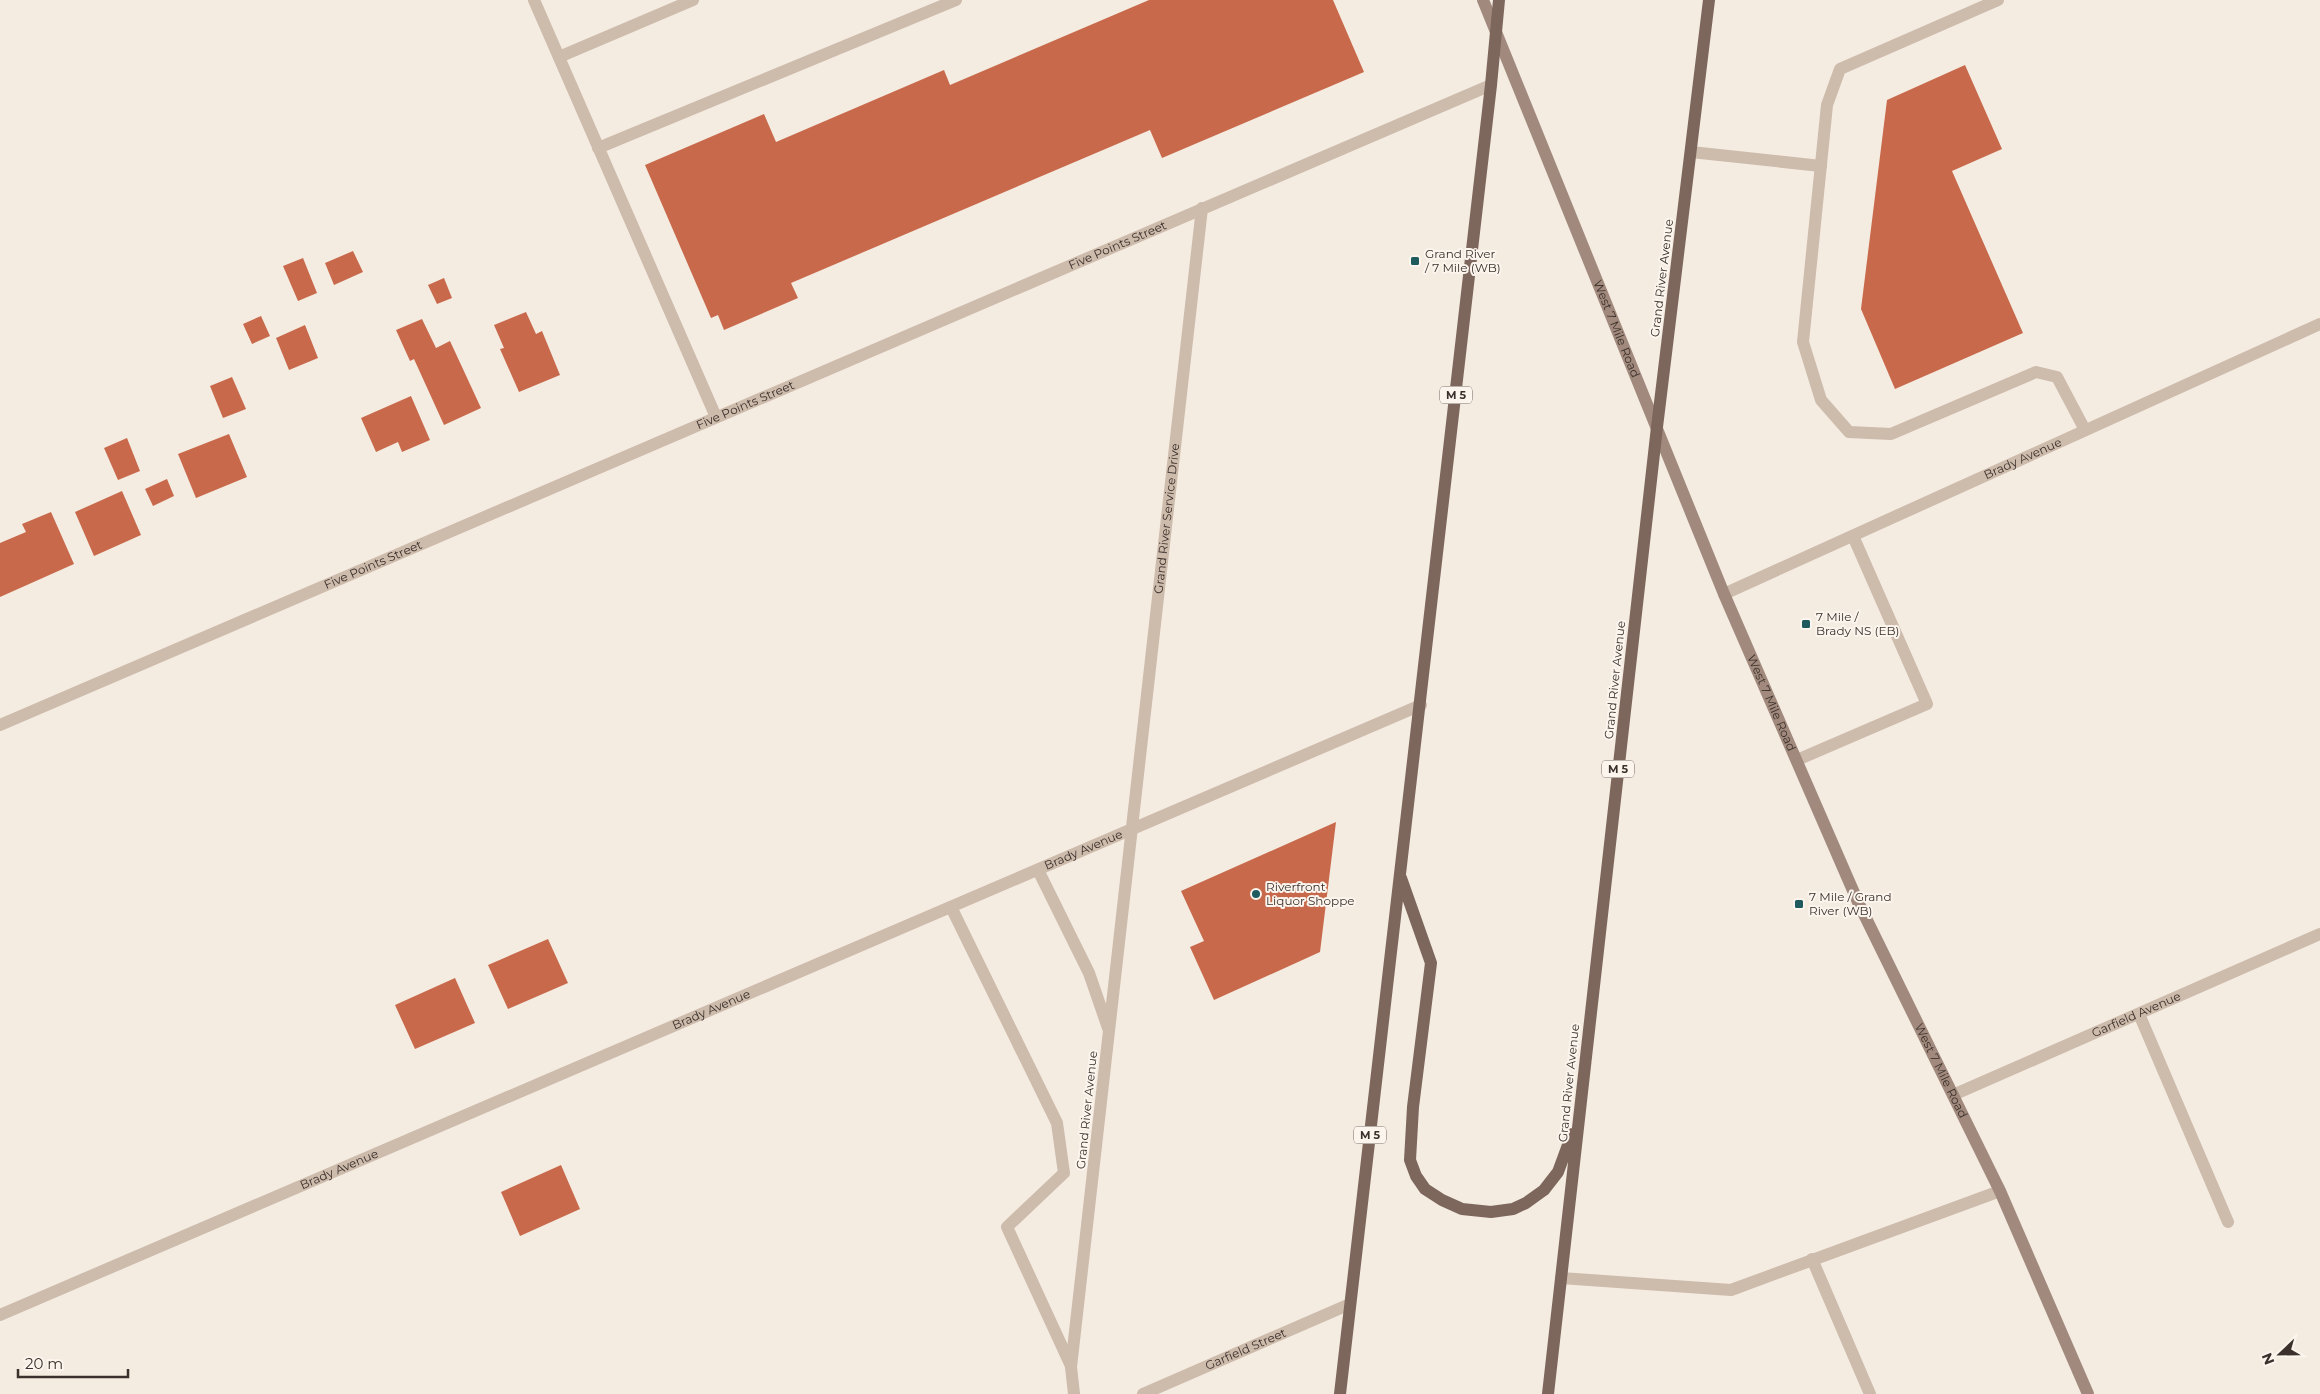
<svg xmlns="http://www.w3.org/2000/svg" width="2320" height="1394" font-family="Montserrat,sans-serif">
<rect width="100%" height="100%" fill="#f4ebe1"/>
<path fill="#c8694b" d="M 1149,0 L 1333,0 L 1364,72 L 1162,158 L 1150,130 L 791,283 L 798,298 L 724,330 L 718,315 L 711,318 L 645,165 L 764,114 L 776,142 L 944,70 L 950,85 Z
M 1965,65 L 2002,149 L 1952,171 L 2023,333 L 1895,389 L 1861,309 L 1887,100 Z
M 353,251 L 363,272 L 334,285 L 325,263 Z
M 303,258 L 317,293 L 298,301 L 283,266 Z
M 444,278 L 452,298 L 437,304 L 428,285 Z
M 526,312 L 536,334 L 542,331 L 560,375 L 519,392 L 500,349 L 504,348 L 494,325 Z
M 261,316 L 270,336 L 252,344 L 243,324 Z
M 422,319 L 436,348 L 450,341 L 481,408 L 444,425 L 414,359 L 410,361 L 396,330 Z
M 305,325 L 318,358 L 289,370 L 276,338 Z
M 232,377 L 246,409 L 223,418 L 210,386 Z
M 411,396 L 430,440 L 402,452 L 398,442 L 376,452 L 361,418 Z
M 229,434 L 247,477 L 196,498 L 178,454 Z
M 127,438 L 140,471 L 118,480 L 104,448 Z
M 167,479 L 174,496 L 153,506 L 145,489 Z
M 122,491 L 141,535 L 94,556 L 75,512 Z
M 51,512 L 74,564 L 0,597 L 0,543 L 26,532 L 22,524 Z
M 1336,822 L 1320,952 L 1214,1000 L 1190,947 L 1204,941 L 1181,891 Z
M 548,939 L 568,983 L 508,1009 L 488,965 Z
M 455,978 L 475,1023 L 415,1049 L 395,1005 Z
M 561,1165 L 580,1209 L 520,1236 L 501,1192 Z"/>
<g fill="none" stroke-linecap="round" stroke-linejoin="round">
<g stroke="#cdbbac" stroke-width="12">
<path d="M 534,0 L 716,417"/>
<path d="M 1998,0 L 1840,69 L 1827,105 L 1803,342 L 1821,400 L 1849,432 L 1891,434 L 2036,372 L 2057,377 L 2085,430"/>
<path d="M 559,57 L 693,0"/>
<path d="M 598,148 L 956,0"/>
<path d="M 1691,152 L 1821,166"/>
<path d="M 1797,760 L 1927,704 L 1853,536"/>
<path d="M 1038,870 L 1089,973 L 1108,1028"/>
<path d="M 951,907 L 1057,1123 L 1064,1173 L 1007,1227 L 1071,1366"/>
<path d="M 2139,1014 L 2228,1222"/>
<path d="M 1812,1259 L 1870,1394"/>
<path d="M 1561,1278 L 1731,1290 L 2000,1191"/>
<path id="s1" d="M 1074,1394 L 1071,1367 L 1202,208"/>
</g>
<g stroke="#cdbbac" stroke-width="12">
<path id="s2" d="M 1724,594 L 2320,324"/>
<path id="s3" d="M 0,725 L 1491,85"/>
<path id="s4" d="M 1953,1095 L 2320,934"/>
<path id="s5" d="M 0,1315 L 1421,705"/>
<path id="s6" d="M 1143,1394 L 1350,1304"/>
</g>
<path stroke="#a18a7d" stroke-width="12" id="s7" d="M 1483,0 L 1724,594 L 1858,902 L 2000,1191 L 2088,1394"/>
<path stroke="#7d675c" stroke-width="12" d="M 1401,878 L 1431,963 L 1413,1107 L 1410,1160 L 1416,1176 L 1425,1189 L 1442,1200 L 1462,1209 L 1491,1212 L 1513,1209 L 1526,1203 L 1544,1190 L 1558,1172 L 1572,1134
M 1340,1394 L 1491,85 L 1499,0
M 1548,1394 L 1657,427 L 1709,0"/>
</g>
<g fill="#1f5a5e" stroke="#fbf5ee" stroke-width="2">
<rect x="1410" y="256" width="10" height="10" rx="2.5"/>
<rect x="1801" y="619" width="10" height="10" rx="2.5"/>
<circle cx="1256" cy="894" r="5"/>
<rect x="1794" y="899" width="10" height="10" rx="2.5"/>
</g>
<g text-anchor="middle" stroke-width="4" stroke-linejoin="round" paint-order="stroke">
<g fill="#fbf5ee" stroke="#756b66" stroke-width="1">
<rect x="1440" y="386.5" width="32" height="17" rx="4"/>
<rect x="1602" y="760.5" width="32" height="17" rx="4"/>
<rect x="1354" y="1126.5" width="32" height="17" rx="4"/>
</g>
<g font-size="11" font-weight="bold" fill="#3b302b">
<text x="1456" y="399">M 5</text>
<text x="1618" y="773">M 5</text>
<text x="1370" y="1139">M 5</text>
</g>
<g font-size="12" fill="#3b302b" stroke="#fbf5ee">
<text dy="4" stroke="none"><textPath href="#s3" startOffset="1216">Five Points Street</textPath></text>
<text transform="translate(1662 278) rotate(-83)" y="4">Grand River Avenue</text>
<text dy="4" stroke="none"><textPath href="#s7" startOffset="355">West 7 Mile Road</textPath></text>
<text dy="4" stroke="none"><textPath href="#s3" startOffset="811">Five Points Street</textPath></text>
<text dy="4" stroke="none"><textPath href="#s2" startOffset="328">Brady Avenue</textPath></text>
<text dy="4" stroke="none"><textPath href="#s1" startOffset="881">Grand River Service Drive</textPath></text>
<text dy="4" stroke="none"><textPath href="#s3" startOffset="406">Five Points Street</textPath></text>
<text transform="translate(1615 680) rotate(-84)" y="4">Grand River Avenue</text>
<text dy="4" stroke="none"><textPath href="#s7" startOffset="760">West 7 Mile Road</textPath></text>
<text dy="4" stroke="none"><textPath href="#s5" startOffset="1179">Brady Avenue</textPath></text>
<text dy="4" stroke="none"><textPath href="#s5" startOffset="774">Brady Avenue</textPath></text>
<text dy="4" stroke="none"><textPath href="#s4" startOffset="200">Garfield Avenue</textPath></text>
<text dy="4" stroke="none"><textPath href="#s7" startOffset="1165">West 7 Mile Road</textPath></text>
<text transform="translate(1569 1083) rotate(-84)" y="4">Grand River Avenue</text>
<text transform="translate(1087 1110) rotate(-84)" y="4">Grand River Avenue</text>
<text dy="4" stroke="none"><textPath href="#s5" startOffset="369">Brady Avenue</textPath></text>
<text dy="4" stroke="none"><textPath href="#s6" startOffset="112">Garfield Street</textPath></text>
</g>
<g font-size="12" fill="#3b302b" stroke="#fbf5ee" text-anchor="start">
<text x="1425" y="258">Grand River<tspan x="1425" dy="14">/ 7 Mile (WB)</tspan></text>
<text x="1816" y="621">7 Mile /<tspan x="1816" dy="14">Brady NS (EB)</tspan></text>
<text x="1266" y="891">Riverfront<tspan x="1266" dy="14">Liquor Shoppe</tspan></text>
<text x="1809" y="901">7 Mile / Grand<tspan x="1809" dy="14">River (WB)</tspan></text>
</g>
</g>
<g transform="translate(2280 1354) rotate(248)" stroke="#fbf5ee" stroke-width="4" paint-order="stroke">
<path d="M0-4L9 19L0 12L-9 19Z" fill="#3b302b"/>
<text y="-8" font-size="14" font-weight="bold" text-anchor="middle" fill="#3b302b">N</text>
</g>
<path d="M18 1369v8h110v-8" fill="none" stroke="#3b302b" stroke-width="2.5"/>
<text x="25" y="1369" font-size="15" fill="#3b302b" stroke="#fbf5ee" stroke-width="4" paint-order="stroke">20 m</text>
</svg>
